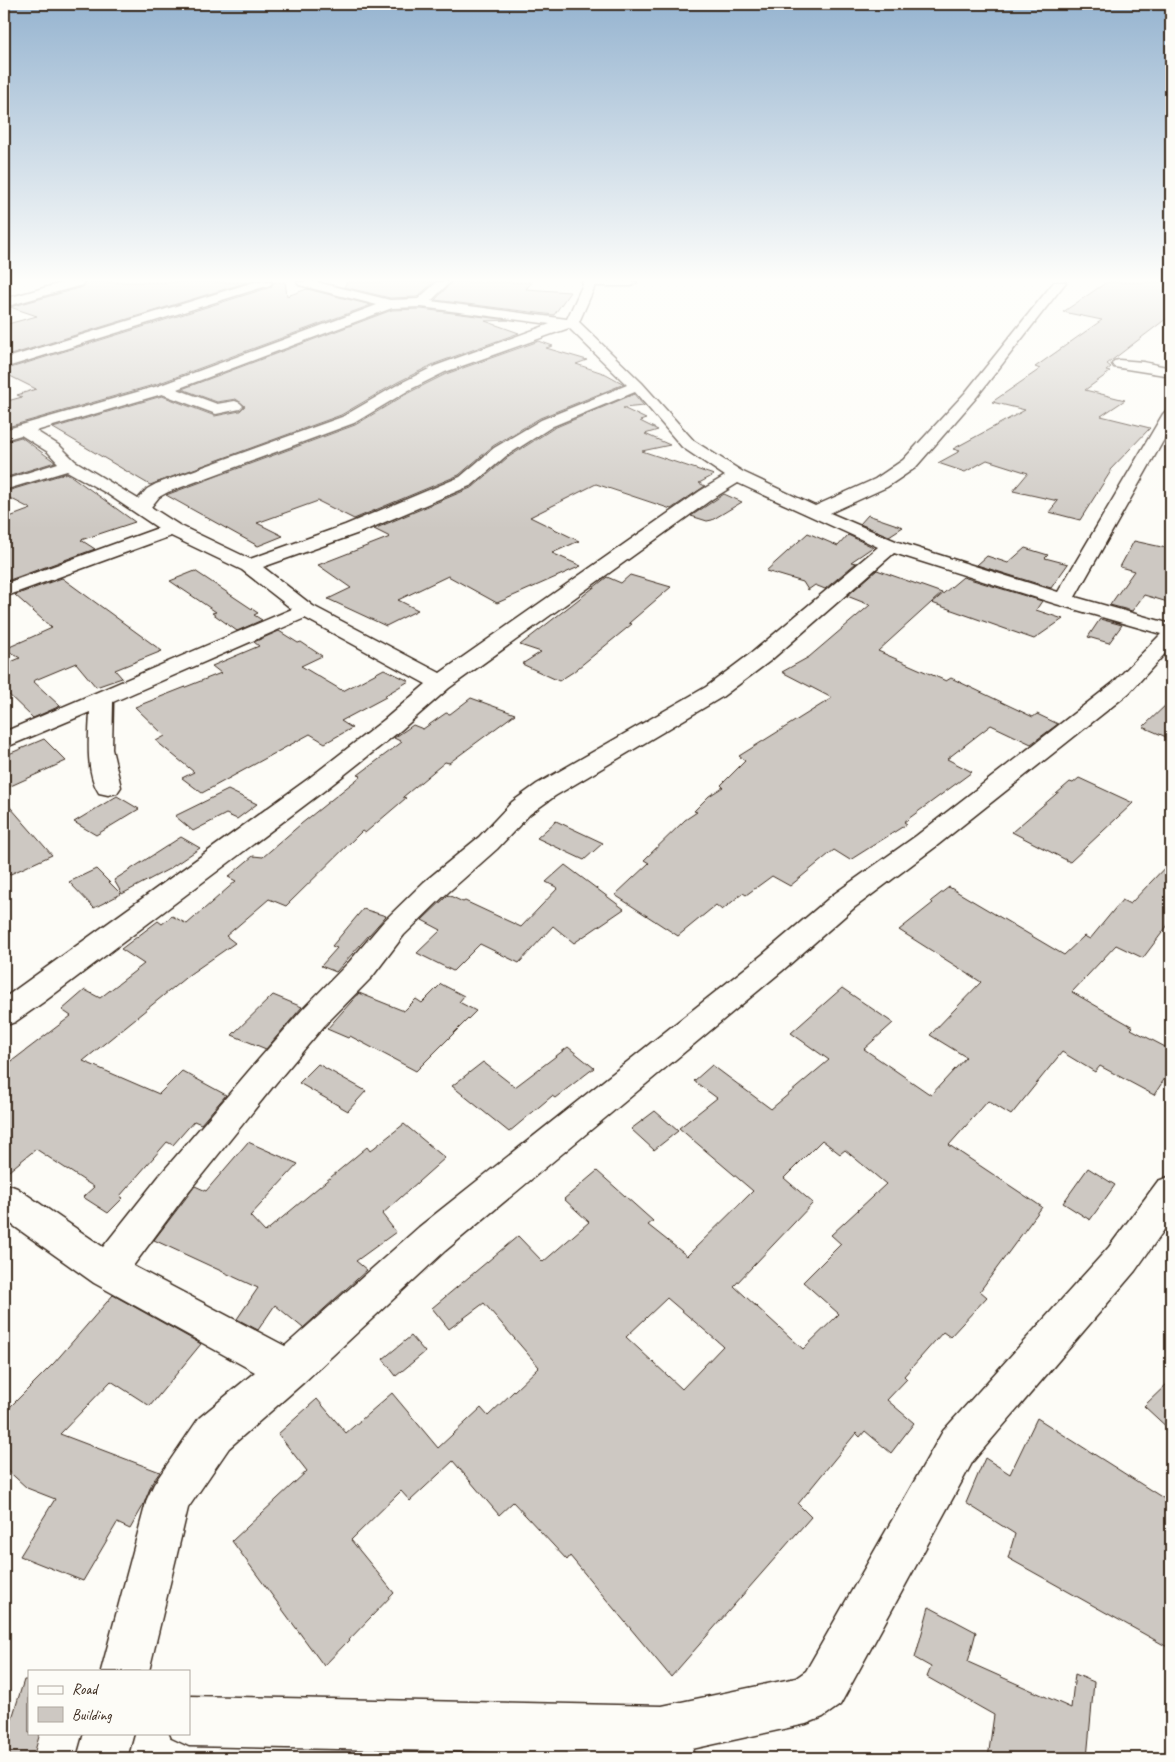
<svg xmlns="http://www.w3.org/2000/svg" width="1175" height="1762" font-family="Caveat,sans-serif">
<rect width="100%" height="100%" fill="#fdfcf7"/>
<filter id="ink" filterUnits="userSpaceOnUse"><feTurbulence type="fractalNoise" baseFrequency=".02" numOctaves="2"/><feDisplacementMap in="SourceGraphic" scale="10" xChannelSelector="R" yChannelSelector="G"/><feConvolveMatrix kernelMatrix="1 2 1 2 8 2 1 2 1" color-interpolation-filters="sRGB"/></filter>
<g filter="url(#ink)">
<path fill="#cdc8c2" stroke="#3b2a1e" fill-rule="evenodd" d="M 86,282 L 248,282 L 4,357 L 4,325 L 37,316 L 10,307 L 83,287 Z
M 274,282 L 285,282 L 287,296 L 307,289 L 371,305 L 157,384 L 4,428 L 4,402 L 22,397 L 17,395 L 36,389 L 4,373 L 4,370 L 271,287 Z
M 347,282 L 434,282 L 417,297 L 390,298 L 344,287 Z
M 452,282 L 532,282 L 526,289 L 570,292 L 554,315 L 435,300 Z
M 1107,282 L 1171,282 L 1171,315 L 1107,364 L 1111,367 L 1106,371 L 1110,372 L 1085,390 L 1125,400 L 1101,416 L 1150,428 L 1109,471 L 1111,471 L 1080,520 L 1049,512 L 1058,501 L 1013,491 L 1028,473 L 987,460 L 965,472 L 938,463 L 960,451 L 953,449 L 1025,410 L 992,402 L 1040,369 L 1035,367 L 1102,320 L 1063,312 Z
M 421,309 L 509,320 L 485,321 L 519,333 L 434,364 L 398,382 L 341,415 L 150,485 L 53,428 L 162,396 L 215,416 L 240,411 L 245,406 L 236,399 L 217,402 L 182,389 L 392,310 Z
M 539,341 L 553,346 L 546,348 L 587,360 L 576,364 L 606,374 L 624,384 L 540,418 L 493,446 L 459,475 L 354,519 L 318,501 L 257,523 L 283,536 L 258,546 L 166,495 L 355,425 L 410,392 L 446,374 Z
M 634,394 L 644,406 L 623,408 L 646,419 L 640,421 L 658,430 L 645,434 L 670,445 L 642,451 L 714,475 L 699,483 L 705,486 L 671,509 L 596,484 L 530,517 L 579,541 L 552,553 L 581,566 L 497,603 L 448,576 L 398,600 L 418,610 L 386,626 L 328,599 L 351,588 L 318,565 L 390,537 L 374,529 L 473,487 L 507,458 L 554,428 Z
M 21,437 L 55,462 L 4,478 L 4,442 Z
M 67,473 L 135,522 L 81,540 L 95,549 L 4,582 L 4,519 L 31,509 L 4,495 L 4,492 Z
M 724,494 L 742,502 L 712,520 L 707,521 L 691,516 Z
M 868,515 L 903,527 L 889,536 L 860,524 Z
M 808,533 L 838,546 L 848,535 L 873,547 L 851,562 L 856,563 L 825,589 L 815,585 L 808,590 L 803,582 L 766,571 Z
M 1134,541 L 1171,549 L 1171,603 L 1144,595 L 1132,611 L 1110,605 L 1134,571 L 1120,567 Z
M 1025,548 L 1048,555 L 1045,558 L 1068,564 L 1051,588 L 977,565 L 987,556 L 1008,563 Z
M 877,570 L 942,593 L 878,651 L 946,681 L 951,678 L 1033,717 L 1037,714 L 1058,724 L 1031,744 L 991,725 L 947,759 L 972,772 L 904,822 L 907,824 L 850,860 L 834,850 L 790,886 L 772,876 L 746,895 L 743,893 L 722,910 L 716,905 L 678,936 L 615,895 L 649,863 L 644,860 L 685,820 L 697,812 L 694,811 L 709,796 L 723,787 L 721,785 L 745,761 L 739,756 L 832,698 L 782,672 L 809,657 L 870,605 L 847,596 Z
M 195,571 L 258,613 L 254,615 L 262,620 L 237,631 L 212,613 L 216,612 L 170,581 Z
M 630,575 L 671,587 L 629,623 L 632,624 L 573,672 L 559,681 L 522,664 L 541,652 L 520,645 L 607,577 L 621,583 Z
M 963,577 L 1042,601 L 1036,610 L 1063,619 L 1034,639 L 932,603 Z
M 62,578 L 162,651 L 115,670 L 122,678 L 96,687 L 76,663 L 33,681 L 60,706 L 33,718 L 4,690 L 4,665 L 20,658 L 5,649 L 52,628 L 15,595 Z
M 1100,619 L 1122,625 L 1109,643 L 1088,637 Z
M 279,631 L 298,643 L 301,642 L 322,656 L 301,666 L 343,691 L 384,669 L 409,681 L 384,696 L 386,697 L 341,721 L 352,728 L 325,743 L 310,734 L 202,793 L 182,778 L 194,772 L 156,741 L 165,736 L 135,707 L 221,673 L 212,666 L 259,646 L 254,642 Z
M 471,698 L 515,714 L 449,763 L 445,762 L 403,797 L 406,798 L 365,833 L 362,831 L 286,906 L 269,899 L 226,936 L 235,943 L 190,974 L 83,1061 L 159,1094 L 182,1071 L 226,1095 L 201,1124 L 194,1121 L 173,1145 L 167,1142 L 120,1196 L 123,1198 L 108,1213 L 83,1197 L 94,1187 L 36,1149 L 4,1175 L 4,1067 L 71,1016 L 62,1010 L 85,990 L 100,998 L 144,964 L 121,949 L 158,921 L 162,924 L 172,916 L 187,924 L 236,881 L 228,877 L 253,856 L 263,857 L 301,824 L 361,776 L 358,775 L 402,742 L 394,738 L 413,725 L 423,729 L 446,713 L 450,714 Z
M 1171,700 L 1171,739 L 1143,727 Z
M 44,739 L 66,761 L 4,789 L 4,756 Z
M 1079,778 L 1133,803 L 1070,862 L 1012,832 L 1070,782 L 1073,783 Z
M 228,790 L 257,804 L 237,819 L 226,814 L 193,831 L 175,816 Z
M 117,796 L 139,809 L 96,835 L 74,822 Z
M 4,800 L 52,855 L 4,877 Z
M 556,821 L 603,843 L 584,860 L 537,838 Z
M 181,837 L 200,848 L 169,869 L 122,894 L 114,880 Z
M 1171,861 L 1171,921 L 1143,958 L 1116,945 L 1072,992 L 1133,1027 L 1131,1029 L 1171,1050 L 1171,1069 L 1154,1095 L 1100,1066 L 1095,1072 L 1062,1052 L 1011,1115 L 988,1101 L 949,1145 L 1042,1207 L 980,1291 L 987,1297 L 950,1337 L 943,1332 L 904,1376 L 907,1379 L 887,1400 L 914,1423 L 891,1453 L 865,1431 L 860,1437 L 856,1433 L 798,1504 L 811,1517 L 671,1677 L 570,1556 L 567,1560 L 513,1502 L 499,1515 L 453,1461 L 410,1501 L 401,1491 L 351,1540 L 394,1593 L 324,1666 L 232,1541 L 307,1471 L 278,1434 L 317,1399 L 346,1433 L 392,1393 L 438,1448 L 481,1408 L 488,1416 L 539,1367 L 484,1303 L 449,1329 L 432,1308 L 518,1236 L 543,1262 L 589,1222 L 564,1199 L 597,1171 L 653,1221 L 648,1225 L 687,1256 L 753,1191 L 679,1128 L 717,1098 L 694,1081 L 712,1065 L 771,1109 L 829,1060 L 791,1033 L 842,988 L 893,1023 L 864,1049 L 931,1095 L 966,1057 L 930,1035 L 981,982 L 899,930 L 933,903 L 931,901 L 949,887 L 1064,955 L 1084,936 L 1090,939 L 1122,900 L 1130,904 ZM 822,1140 L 840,1154 L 845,1150 L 886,1184 L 831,1235 L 841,1244 L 803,1282 L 839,1314 L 803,1349 L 734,1286 L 813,1203 L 784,1178 ZM 667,1298 L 723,1346 L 682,1389 L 626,1337 Z
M 565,865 L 624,909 L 574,943 L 553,926 L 519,963 L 480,944 L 453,971 L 417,953 L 441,930 L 422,920 L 448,895 L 463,902 L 465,901 L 521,927 L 558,888 L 546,882 Z
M 96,869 L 121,894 L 94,908 L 69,882 Z
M 363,909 L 386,916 L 336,972 L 321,966 L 337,948 L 332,946 Z
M 441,984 L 464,996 L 459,1002 L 476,1011 L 416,1071 L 350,1036 L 348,1038 L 327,1029 L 359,993 L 404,1011 L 416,999 L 422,1003 Z
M 273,995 L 302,1007 L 266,1049 L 232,1035 Z
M 568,1047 L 594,1068 L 555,1098 L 552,1096 L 509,1132 L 452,1086 L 483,1062 L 515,1087 Z
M 318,1064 L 366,1091 L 348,1111 L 299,1083 Z
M 655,1111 L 678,1131 L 654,1150 L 631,1129 Z
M 404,1124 L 445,1158 L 382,1214 L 396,1232 L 356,1261 L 367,1270 L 303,1328 L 275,1305 L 258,1330 L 237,1319 L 258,1288 L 154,1240 L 195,1186 L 206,1191 L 248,1142 L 298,1164 L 250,1216 L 265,1232 L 367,1147 L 370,1151 Z
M 1088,1168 L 1115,1185 L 1090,1220 L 1063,1203 Z
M 113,1295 L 201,1344 L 150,1406 L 111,1381 L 60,1434 L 160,1472 L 152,1483 L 143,1506 L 130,1529 L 117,1523 L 83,1581 L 20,1556 L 55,1499 L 27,1488 L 4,1467 L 4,1413 L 54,1363 Z
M 411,1336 L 425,1352 L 396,1376 L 383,1359 Z
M 1171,1380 L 1171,1431 L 1144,1406 Z
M 1037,1418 L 1171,1503 L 1171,1649 L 1008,1558 L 1015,1534 L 966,1503 L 985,1458 L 1010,1474 Z
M 929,1607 L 976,1632 L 968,1662 L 1071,1708 L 1075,1674 L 1094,1682 L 1087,1758 L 988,1758 L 994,1715 L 927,1677 L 931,1667 L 915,1658 Z
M 24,1680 L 29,1680 L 29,1733 L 40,1733 L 33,1758 L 4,1758 L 4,1744 Z"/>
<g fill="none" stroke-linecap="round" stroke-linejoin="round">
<defs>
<path id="minor" d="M 65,282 L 84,282 L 82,285 L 4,307 L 4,299 Z
M 254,282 L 272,282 L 270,285 L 4,368 L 4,359 Z
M 297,282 L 317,282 L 390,300 L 418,299 L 437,282 L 450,282 L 431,301 L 567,319 L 583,284 L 582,282 L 637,282 L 631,286 L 595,286 L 579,322 L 642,383 L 694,441 L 743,472 L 815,506 L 875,479 L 903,460 L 965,393 L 1054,282 L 1066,282 L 975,399 L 915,468 L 887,487 L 830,513 L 898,542 L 1058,592 L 1163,414 L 1166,411 L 1171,409 L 1171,427 L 1075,597 L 1171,624 L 1171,647 L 1129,693 L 934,848 L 854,908 L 782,971 L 445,1251 L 303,1383 L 229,1448 L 188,1508 L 149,1671 L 101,1671 L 147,1499 L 154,1484 L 199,1418 L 255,1372 L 94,1283 L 4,1219 L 4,1183 L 17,1188 L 103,1247 L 160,1175 L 253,1066 L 302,1010 L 350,961 L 384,921 L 424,882 L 479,837 L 512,802 L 537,784 L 706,687 L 754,651 L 878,547 L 738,483 L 712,499 L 449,688 L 401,730 L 325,790 L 45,1001 L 15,1022 L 4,1026 L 4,998 L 308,779 L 384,720 L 426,684 L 305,618 L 113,702 L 112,749 L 121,787 L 117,793 L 108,795 L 99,793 C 85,772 89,736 90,712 L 4,748 L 4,732 L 292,609 L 242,570 L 171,536 L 4,597 L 4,584 L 158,528 L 106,493 L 67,471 L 4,490 L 4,480 L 58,463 L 48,452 L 21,435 L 4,440 L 4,430 L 158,386 L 377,305 L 299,285 ZM 421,307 L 550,324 L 435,366 L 399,384 L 342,417 L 156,484 L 147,489 L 138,499 L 75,461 L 60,446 L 36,431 L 162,394 L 216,414 L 240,409 L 243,406 L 240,403 L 235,401 L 217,404 L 177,389 L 392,308 ZM 569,328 L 627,385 L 541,420 L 494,448 L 460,477 L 345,525 L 250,559 L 179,525 L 151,507 L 159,497 L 168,492 L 354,423 L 409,390 L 445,372 ZM 635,392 L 682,447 L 725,476 L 700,491 L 440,673 L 313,606 L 263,567 L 359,533 L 472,485 L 506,456 L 553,426 ZM 894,553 L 1056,604 L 1161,634 L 1113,683 L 916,836 L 834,894 L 762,955 L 419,1227 L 285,1346 L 133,1266 L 184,1197 L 275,1084 L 324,1026 L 372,977 L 404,935 L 444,896 L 497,849 L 530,814 L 555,796 L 722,697 L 770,661 Z
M 1119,360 L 1143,362 L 1171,368 L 1171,376 L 1114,367 L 1112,364 L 1114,361 Z
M 1171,1176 L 1171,1220 L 1135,1271 L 973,1461 L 840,1705 L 823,1717 L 806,1724 L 692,1749 L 695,1758 L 645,1758 L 644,1755 L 189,1746 L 172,1738 L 170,1733 L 189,1733 L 189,1696 L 662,1706 L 796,1678 L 806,1671 L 943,1431 L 1109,1247 L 1158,1181 Z
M 84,1733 L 134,1733 L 127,1758 L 77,1758 Z"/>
</defs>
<use href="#minor" stroke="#3b2a1e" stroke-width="3"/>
<use href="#minor" fill="#fdfcf7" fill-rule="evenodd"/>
</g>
</g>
<linearGradient id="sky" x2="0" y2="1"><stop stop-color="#96b4d0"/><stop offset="0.53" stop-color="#fefefb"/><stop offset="1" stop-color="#fefefb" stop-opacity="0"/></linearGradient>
<rect width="1175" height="529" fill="url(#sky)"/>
<rect width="1175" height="1762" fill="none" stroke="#fdfcf7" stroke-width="20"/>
<rect x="10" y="10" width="1155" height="1742" fill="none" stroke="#3b2a1e" stroke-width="2" filter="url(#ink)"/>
<rect x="28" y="1670" width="162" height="65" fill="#fdfcf7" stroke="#afa8a0"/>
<rect x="38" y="1686" width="25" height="8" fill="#fdfcf7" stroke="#afa8a0"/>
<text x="72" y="1694" font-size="15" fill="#3b2a1e">Road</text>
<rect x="38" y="1707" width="25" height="15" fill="#cdc8c2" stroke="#afa8a0"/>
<text x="72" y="1720" font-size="15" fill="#3b2a1e">Building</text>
</svg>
